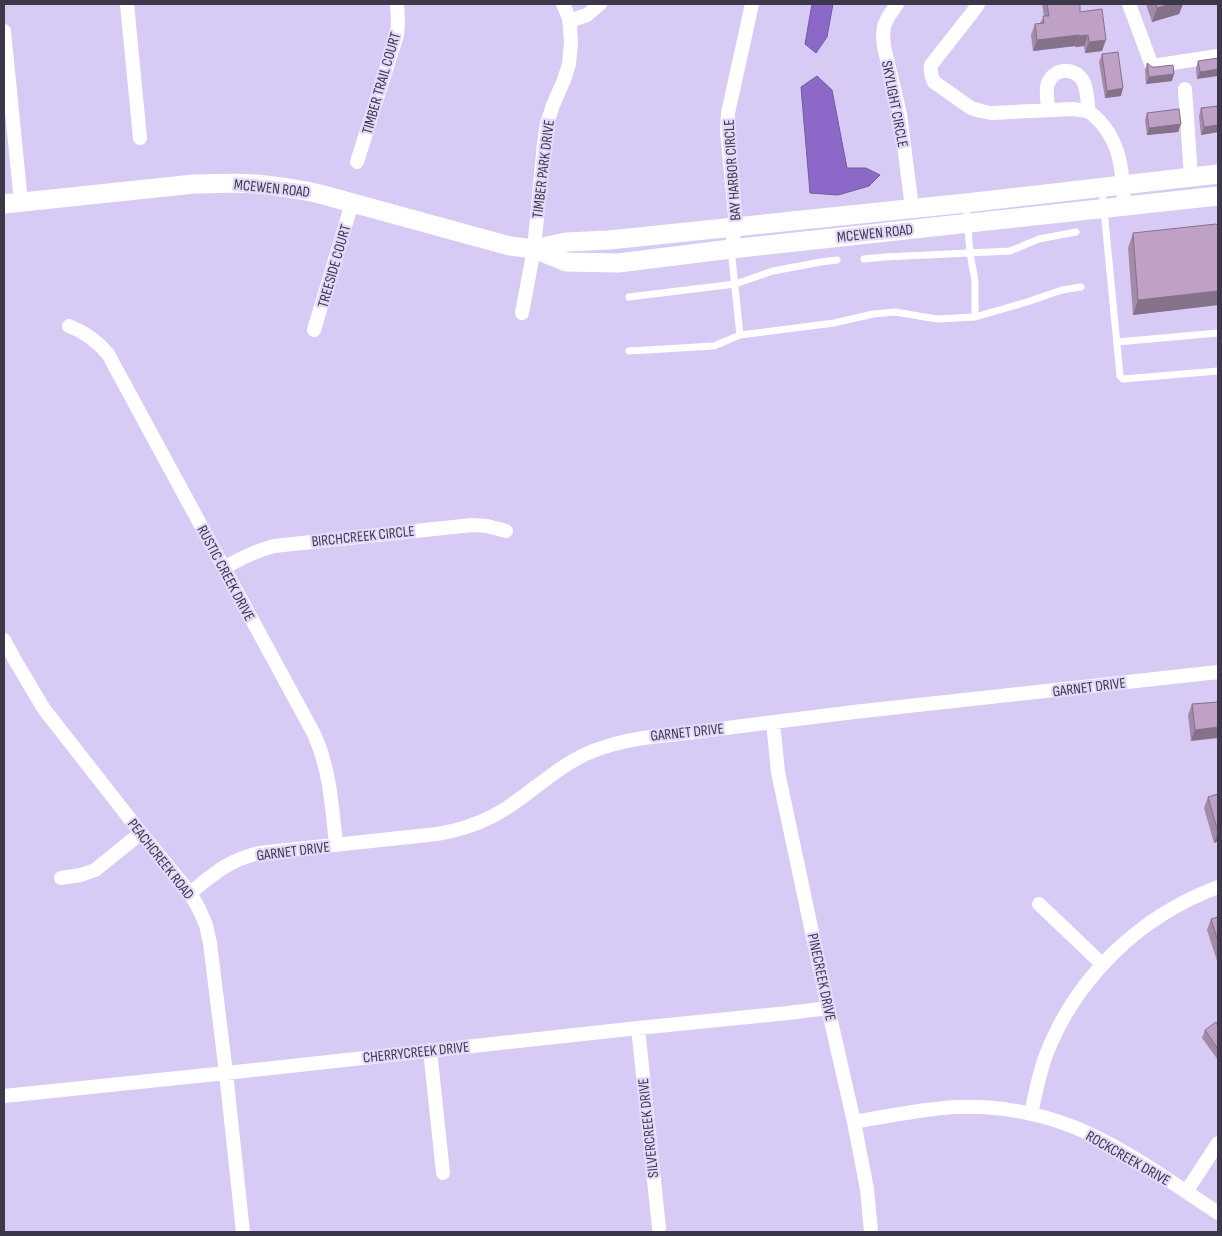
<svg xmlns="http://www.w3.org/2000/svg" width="1222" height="1236" font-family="'Sofia Sans Condensed',sans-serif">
<rect width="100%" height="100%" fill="#d7caf5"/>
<path fill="#8c68c8" stroke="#745aa2" d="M 812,4 L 833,4 L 827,37 L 816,53 L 805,44 Z
M 817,76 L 832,90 L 847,168 L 866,168 L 880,175 L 869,186 L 838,195 L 810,193 L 801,87 Z"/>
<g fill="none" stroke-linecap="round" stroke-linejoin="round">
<path stroke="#fff" stroke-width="7" d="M 1102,189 L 1120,376 L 1123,379 L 1218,371
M 966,203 L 970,253 L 975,281 L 975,317
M 731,249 L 740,335
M 864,259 L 885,257 L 1010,251 L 1039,239 L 1076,232
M 629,297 L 735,284 L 773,271 L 821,262 L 837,260
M 1117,342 L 1218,333
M 629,351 L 714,346 L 740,335 L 834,323 L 873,314 L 895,312 L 937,319 L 975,317 L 1027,302 L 1062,290 L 1081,287"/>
<path stroke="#fff" stroke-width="14" d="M 127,4 L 140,138
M 897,4 L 888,17 L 884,26 L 883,36 L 884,47 L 891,76 L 900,114 L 912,208
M 978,4 L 975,9 L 931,65 C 930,72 931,76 934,82 L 971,108 L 981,111 L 991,113 L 1073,109 C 1079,110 1084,110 1089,112 C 1104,122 1115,141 1119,158 C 1123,173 1123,190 1124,206
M 1129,4 L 1152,66 L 1218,56
M 569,21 L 587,15 L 600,4
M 4,31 L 21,202
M 1185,89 L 1191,177
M 1048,110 C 1048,102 1045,90 1048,83 C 1055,67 1075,67 1083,81 C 1088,90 1087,102 1089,112
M 357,162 L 397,35 L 398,21 L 397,4
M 731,249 L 736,226 L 727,131 L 728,113 L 752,4
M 522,313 L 534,249 L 544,143 L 547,124 L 553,105 L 564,80 L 569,64 L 571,43 L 570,26 L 569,18 L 563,4
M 69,326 C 85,332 97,341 108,354 L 314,734 C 330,769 332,807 336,845
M 314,330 L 352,203
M 224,568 C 241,558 255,551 274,546 L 472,525 L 487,526 L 506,531
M 4,640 L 16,662 L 44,709 L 141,833 L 190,893 L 199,909 L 206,925 L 210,943 L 226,1073 L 243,1232
M 773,722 L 778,772 L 828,1008 L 854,1122 L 867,1189 L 871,1232
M 61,878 L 81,875 L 95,870 L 141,833
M 190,893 C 215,873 227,861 259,853 L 437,834 C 456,831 473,826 491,817 C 525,800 551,770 586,754 C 613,742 642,737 671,735 L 854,712 L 1218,672
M 1039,904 L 1102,964
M 638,1028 L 659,1228
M 430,1050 L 443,1173
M 4,1096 L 226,1073 L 638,1028 L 788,1013 L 828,1008
M 1031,1114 C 1035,1094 1039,1074 1046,1055 C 1076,977 1140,916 1218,887
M 854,1122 C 888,1116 922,1109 956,1107 C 1002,1105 1051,1115 1092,1135 C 1136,1156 1177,1186 1218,1213
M 1186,1192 L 1218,1143"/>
<path stroke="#fff" stroke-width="19" d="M 4,204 L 194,184 C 215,184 236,182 257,184 C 277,186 297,189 316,193 L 510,246 L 534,249 L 566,262 L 618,263 L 731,249 L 1218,196
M 534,249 L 566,242 L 609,240 L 966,203 L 1218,174"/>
</g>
<path fill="#a38aa9" d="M 1042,4 L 1080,4 L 1080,12 L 1102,51 L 1085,53 L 1084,46 L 1075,47 L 1075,46 L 1033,51 L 1031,35 L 1035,24 L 1040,23 L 1044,16 Z
M 1146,4 L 1183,4 L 1179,14 L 1152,22 Z
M 1102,54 L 1121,96 L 1105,98 L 1099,62 Z
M 1218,58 L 1197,79 L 1196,68 L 1198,61 Z
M 1147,63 L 1152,67 L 1172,81 L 1146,84 L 1145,70 Z
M 1218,106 L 1218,132 L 1201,135 L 1199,116 L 1201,108 Z
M 1147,113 L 1181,124 L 1178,132 L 1147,135 L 1145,120 Z
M 1218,226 L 1218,305 L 1133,315 L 1128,248 L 1133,233 Z
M 1218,702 L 1191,741 L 1188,715 L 1192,704 Z
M 1218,794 L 1218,841 L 1214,843 L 1204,808 L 1208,797 Z
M 1218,917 L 1218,964 L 1207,930 L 1211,919 Z
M 1218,1026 L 1218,1060 L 1202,1038 L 1205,1030 Z"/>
<path fill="#85718a" d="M 1171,4 L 1183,4 L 1179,14 L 1152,22 L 1157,8 Z
M 1079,35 L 1075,46 L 1033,51 L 1037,40 Z
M 1088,35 L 1084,46 L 1075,47 L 1079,36 Z
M 1106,40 L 1102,51 L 1085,53 L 1089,42 Z
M 1218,69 L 1218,76 L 1197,79 L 1200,72 Z
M 1174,74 L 1172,81 L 1146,84 L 1149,77 Z
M 1123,88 L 1121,96 L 1105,98 L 1107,91 Z
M 1181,124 L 1178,132 L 1147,135 L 1149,128 Z
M 1218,125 L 1218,132 L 1201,135 L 1204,127 Z
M 1218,291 L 1218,305 L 1133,315 L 1138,300 Z
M 1218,727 L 1218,738 L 1191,741 L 1195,730 Z
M 1218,831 L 1218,841 L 1214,843 L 1218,832 Z"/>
<path fill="#bea1c5" stroke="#85718a" d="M 1047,4 L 1080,4 L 1080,12 L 1102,9 L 1106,40 L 1089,42 L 1088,35 L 1079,36 L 1079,35 L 1037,40 L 1035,24 L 1044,23 L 1043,16 L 1049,16 Z
M 1156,4 L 1171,4 L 1157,8 Z
M 1118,52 L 1123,88 L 1107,91 L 1102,54 Z
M 1218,58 L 1218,69 L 1200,72 L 1198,61 Z
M 1147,63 L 1152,67 L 1156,67 L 1173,65 L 1174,74 L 1149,77 Z
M 1218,106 L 1218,125 L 1204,127 L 1201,108 Z
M 1179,109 L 1181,124 L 1149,128 L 1147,113 Z
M 1216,224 L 1218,226 L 1218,291 L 1138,300 L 1133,233 Z
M 1218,702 L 1218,727 L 1195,730 L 1192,704 Z
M 1218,794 L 1218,832 L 1208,797 Z
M 1218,917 L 1218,941 L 1211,919 Z
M 1216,1022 L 1218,1026 L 1218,1049 L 1205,1030 Z"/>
<g text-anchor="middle" stroke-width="4.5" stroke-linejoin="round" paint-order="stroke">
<g font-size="15" fill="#3d3849" stroke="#e3d9fb">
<text transform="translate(381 83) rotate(-74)" y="5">TIMBER TRAIL COURT</text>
<text transform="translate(895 104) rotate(79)" y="5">SKYLIGHT CIRCLE</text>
<text transform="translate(543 169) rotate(-83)" y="5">TIMBER PARK DRIVE</text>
<text transform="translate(732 170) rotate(-94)" y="5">BAY HARBOR CIRCLE</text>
<text transform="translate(272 188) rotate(6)" y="5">MCEWEN ROAD</text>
<text transform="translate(875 233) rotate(-6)" y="5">MCEWEN ROAD</text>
<text transform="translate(334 266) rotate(-74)" y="5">TREESIDE COURT</text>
<text transform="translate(363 536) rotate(-6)" y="5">BIRCHCREEK CIRCLE</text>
<text transform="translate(226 573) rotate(62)" y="5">RUSTIC CREEK DRIVE</text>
<text transform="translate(1089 687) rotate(-7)" y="5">GARNET DRIVE</text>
<text transform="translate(687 732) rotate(-6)" y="5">GARNET DRIVE</text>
<text transform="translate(293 851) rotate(-7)" y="5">GARNET DRIVE</text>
<text transform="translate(161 859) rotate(52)" y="5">PEACHCREEK ROAD</text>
<text transform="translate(822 977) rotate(78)" y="5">PINECREEK DRIVE</text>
<text transform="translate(416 1052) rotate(-6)" y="5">CHERRYCREEK DRIVE</text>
<text transform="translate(648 1128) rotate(-96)" y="5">SILVERCREEK DRIVE</text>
<text transform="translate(1128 1158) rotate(30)" y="5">ROCKCREEK DRIVE</text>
</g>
</g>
<rect width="1222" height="1236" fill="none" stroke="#3d3849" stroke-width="10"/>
</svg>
